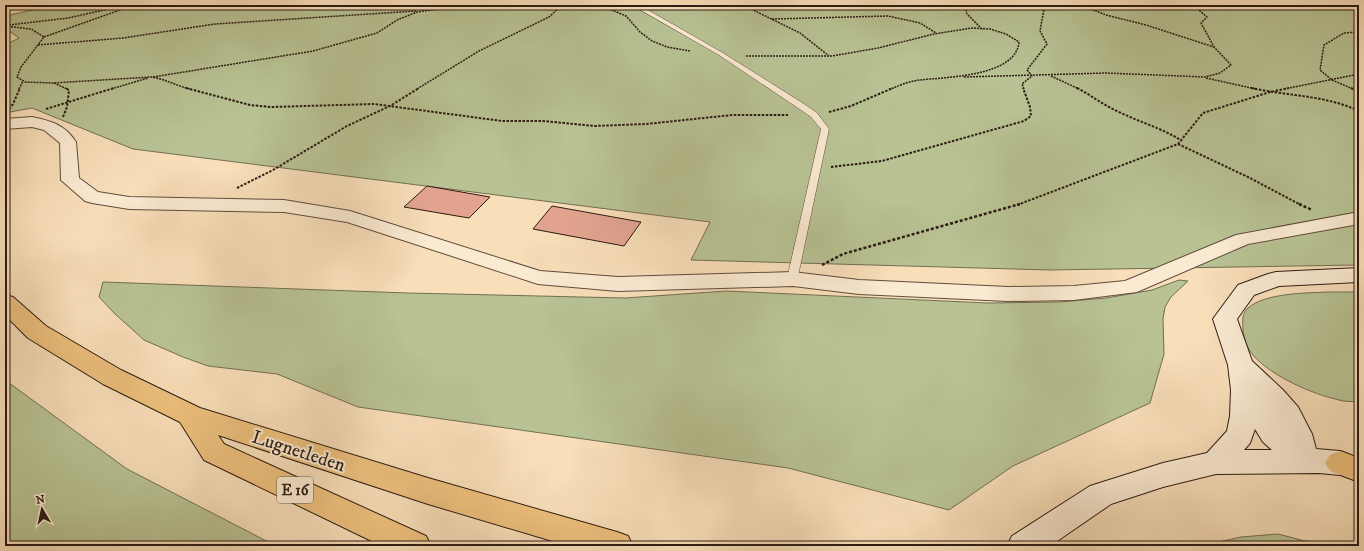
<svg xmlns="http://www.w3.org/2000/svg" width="1364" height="551" font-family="'IM FELL DW Pica',serif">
<rect width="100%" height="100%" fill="#f8deb9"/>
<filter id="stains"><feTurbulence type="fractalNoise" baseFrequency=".005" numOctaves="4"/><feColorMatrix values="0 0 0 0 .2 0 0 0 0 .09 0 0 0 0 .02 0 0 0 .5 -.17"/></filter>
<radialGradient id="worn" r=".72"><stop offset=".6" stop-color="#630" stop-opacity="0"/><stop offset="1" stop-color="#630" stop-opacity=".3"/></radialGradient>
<path fill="#b8c293" stroke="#726e53" d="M 56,5 L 1359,5 L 1359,265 L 1050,270 L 691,260 L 710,222 L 133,149 L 32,108 L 5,113 L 5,45 L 19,38 L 5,28 L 5,16 Z
M 1179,280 L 1188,281 L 1171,297 L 1165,307 L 1163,319 L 1164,354 L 1150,403 L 1013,466 L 949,510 L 788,468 L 358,407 L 277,374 L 208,366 L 183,357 L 144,340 L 115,314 L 99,297 L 103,282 L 408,293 L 625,298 L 726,291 L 988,303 L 1059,302 L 1106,298 L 1152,290 Z
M 1328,292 L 1359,292 L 1359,400 L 1357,402 C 1351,401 1344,402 1339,400 C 1312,394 1271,376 1253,355 C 1247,349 1244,338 1243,330 C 1243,321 1241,315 1248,308 C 1265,293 1306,293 1328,292 Z
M 5,380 L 127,469 L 276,546 L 5,546 Z
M 1278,534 L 1305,541 L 1352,546 L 1200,546 L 1241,537 Z"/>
<path fill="#e2a490" stroke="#2d1b13" d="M 427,186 L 490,197 L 469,218 L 404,207 Z
M 552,206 L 641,222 L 624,246 L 533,229 Z"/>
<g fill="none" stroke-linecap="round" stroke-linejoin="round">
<defs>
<path id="service" d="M 632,5 L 639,5 L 723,53 L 804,104 L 817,113 L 829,129 L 797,281 L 793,282 L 787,279 L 821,129 L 811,117 L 798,108 L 719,55 Z"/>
<path id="minor" d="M 32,117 C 51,121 64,124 76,142 L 79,178 L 98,192 L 129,197 L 284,200 L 350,211 L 540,271 L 618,277 L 793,272 L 859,280 L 1008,287 L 1074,286 L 1125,281 L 1236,235 L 1359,212 L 1359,224 L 1248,244 L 1137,292 L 1074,300 L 1008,301 L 859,294 L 793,286 L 618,291 L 538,284 L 347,222 L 284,212 L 129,209 L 92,203 L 85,201 L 61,180 L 60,143 L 44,130 L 32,127 L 5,129 L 5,119 Z"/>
<path id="secondary" d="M 1359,268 L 1359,282 L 1279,286 L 1254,295 L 1237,319 L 1252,361 L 1283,390 L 1298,407 L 1312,434 L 1316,449 L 1340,451 L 1350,455 L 1355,463 L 1350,471 L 1340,475 L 1319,473 L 1216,474 L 1163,487 L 1111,504 L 1050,546 L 1007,546 L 1012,536 L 1090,486 L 1163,463 L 1207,453 L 1227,431 L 1230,416 L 1231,390 L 1228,365 L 1213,319 L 1238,285 L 1268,274 L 1276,272 ZM 1255,429 L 1263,442 L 1272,450 L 1244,450 L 1250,443 Z"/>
<path id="trunk" d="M 5,295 L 13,297 L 46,326 L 121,370 L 200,408 L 428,478 L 617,532 L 628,536 L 633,546 L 569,546 L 428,504 L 218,435 L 224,444 L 426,536 L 431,546 L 382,546 L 204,460 L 180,422 L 103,384 L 28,338 L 5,315 Z
M 1340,451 L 1359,458 L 1359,482 L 1330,471 L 1325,463 L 1330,455 Z"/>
</defs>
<use href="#service" stroke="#604c3c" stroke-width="1"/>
<use href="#minor" stroke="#604c3c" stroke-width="2"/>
<use href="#secondary" stroke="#2d1b13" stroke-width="2"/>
<use href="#trunk" stroke="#2d1b13" stroke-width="2"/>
<path stroke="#2d1b13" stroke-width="1.5" stroke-dasharray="2 1" stroke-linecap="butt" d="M 600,5 L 626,16 L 640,32 L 652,41 L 667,47 L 690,51
M 747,5 L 749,8 L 800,33 L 829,56
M 971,5 L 965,7 L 967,14 L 983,30
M 1081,5 L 1106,15 L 1146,25 L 1214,47
M 772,19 L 888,16 L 920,23 L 936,33
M 9,25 L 68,18 L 127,5
M 5,26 L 31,29 L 44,37 L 21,67 L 17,77 L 25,82 L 53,83 L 151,77 C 165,79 177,86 190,89
M 44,37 L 134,5
M 38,45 L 123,38 L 215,24 L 416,11
M 746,56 L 832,56 L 878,48 L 934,34 L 972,28 L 990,29 L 1006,34 L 1019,42 C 1016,77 945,77 920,80 C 910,81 900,85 891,89
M 1051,76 L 1079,89
M 153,77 L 313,51 L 377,33 L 397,20 L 417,12 L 467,5
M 964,77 L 1106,73 L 1205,77 L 1220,73 L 1231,65 L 1214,47 L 1201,23 L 1207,17 L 1193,5
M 1206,78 L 1256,89
M 54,83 L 67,89
M 19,89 L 23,81
M 111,89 L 148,78
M 417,89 L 479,51 L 549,17 L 562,5
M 1024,89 L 1022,84 L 1032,76 L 1027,70 L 1047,44 L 1040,31 L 1044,9 L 1049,5
M 1284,89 L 1359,74
M 1353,89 L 1332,80 L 1320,70 L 1324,45 L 1344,33 L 1359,32"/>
<path stroke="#2d1b13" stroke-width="2" stroke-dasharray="2.5 1.5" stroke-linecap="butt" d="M 186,88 L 250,105 L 271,107 L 374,104 L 502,121 L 543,121 L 595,126 L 646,124 L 732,115 L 788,115
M 1077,88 C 1091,95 1103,105 1117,111 C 1139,122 1162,128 1182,141
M 1251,88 C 1287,96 1325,95 1359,111
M 1351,88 L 1359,92
M 9,109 L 13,104 L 20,88
M 46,109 L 114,88
M 829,112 L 851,106 L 893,88
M 63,117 L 67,107 L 69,90 L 65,88
M 1178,144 L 1248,177 L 1301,205
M 831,167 L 882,161 L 1024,121 L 1031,116 L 1030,107 L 1023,88
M 237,188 L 273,170 L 347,126 L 390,106 L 419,88
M 1017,205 L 1178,144 L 1203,113 L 1270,92 L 1289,88"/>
<path stroke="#2d1b13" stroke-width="2.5" stroke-dasharray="3 2" stroke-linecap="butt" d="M 1299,204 L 1312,210
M 822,265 L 843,254 L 1020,204"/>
<use href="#service" fill="#faead2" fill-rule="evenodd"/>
<use href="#minor" fill="#faead2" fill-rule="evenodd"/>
<use href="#secondary" fill="#faead2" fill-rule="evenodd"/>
<use href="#trunk" fill="#ecbf7c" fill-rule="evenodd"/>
</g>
<g text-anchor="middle" stroke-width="4" stroke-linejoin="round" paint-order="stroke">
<rect fill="#faead2" stroke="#6a594c" stroke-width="1" x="277" y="477" width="36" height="26" rx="3"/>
<g font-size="15" font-weight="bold" fill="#2d1b13">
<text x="295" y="495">E 16</text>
</g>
<g font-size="19" fill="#2d1b13" stroke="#faead2">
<text transform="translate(299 450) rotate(18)" y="7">Lugnetleden</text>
</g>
</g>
<rect width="1364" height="551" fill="none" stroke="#f8deb9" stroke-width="20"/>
<rect x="6" y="6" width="1352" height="539" fill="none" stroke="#2d1b13" stroke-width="2"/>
<rect x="10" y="10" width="1344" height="531" fill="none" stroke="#2d1b13"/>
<g transform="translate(42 509) rotate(351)" stroke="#faead2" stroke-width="3" paint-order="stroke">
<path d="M0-3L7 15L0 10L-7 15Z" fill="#2d1b13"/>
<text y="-6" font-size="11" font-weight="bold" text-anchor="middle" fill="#2d1b13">N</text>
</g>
<rect width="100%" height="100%" filter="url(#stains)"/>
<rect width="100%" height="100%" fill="url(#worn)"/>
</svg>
